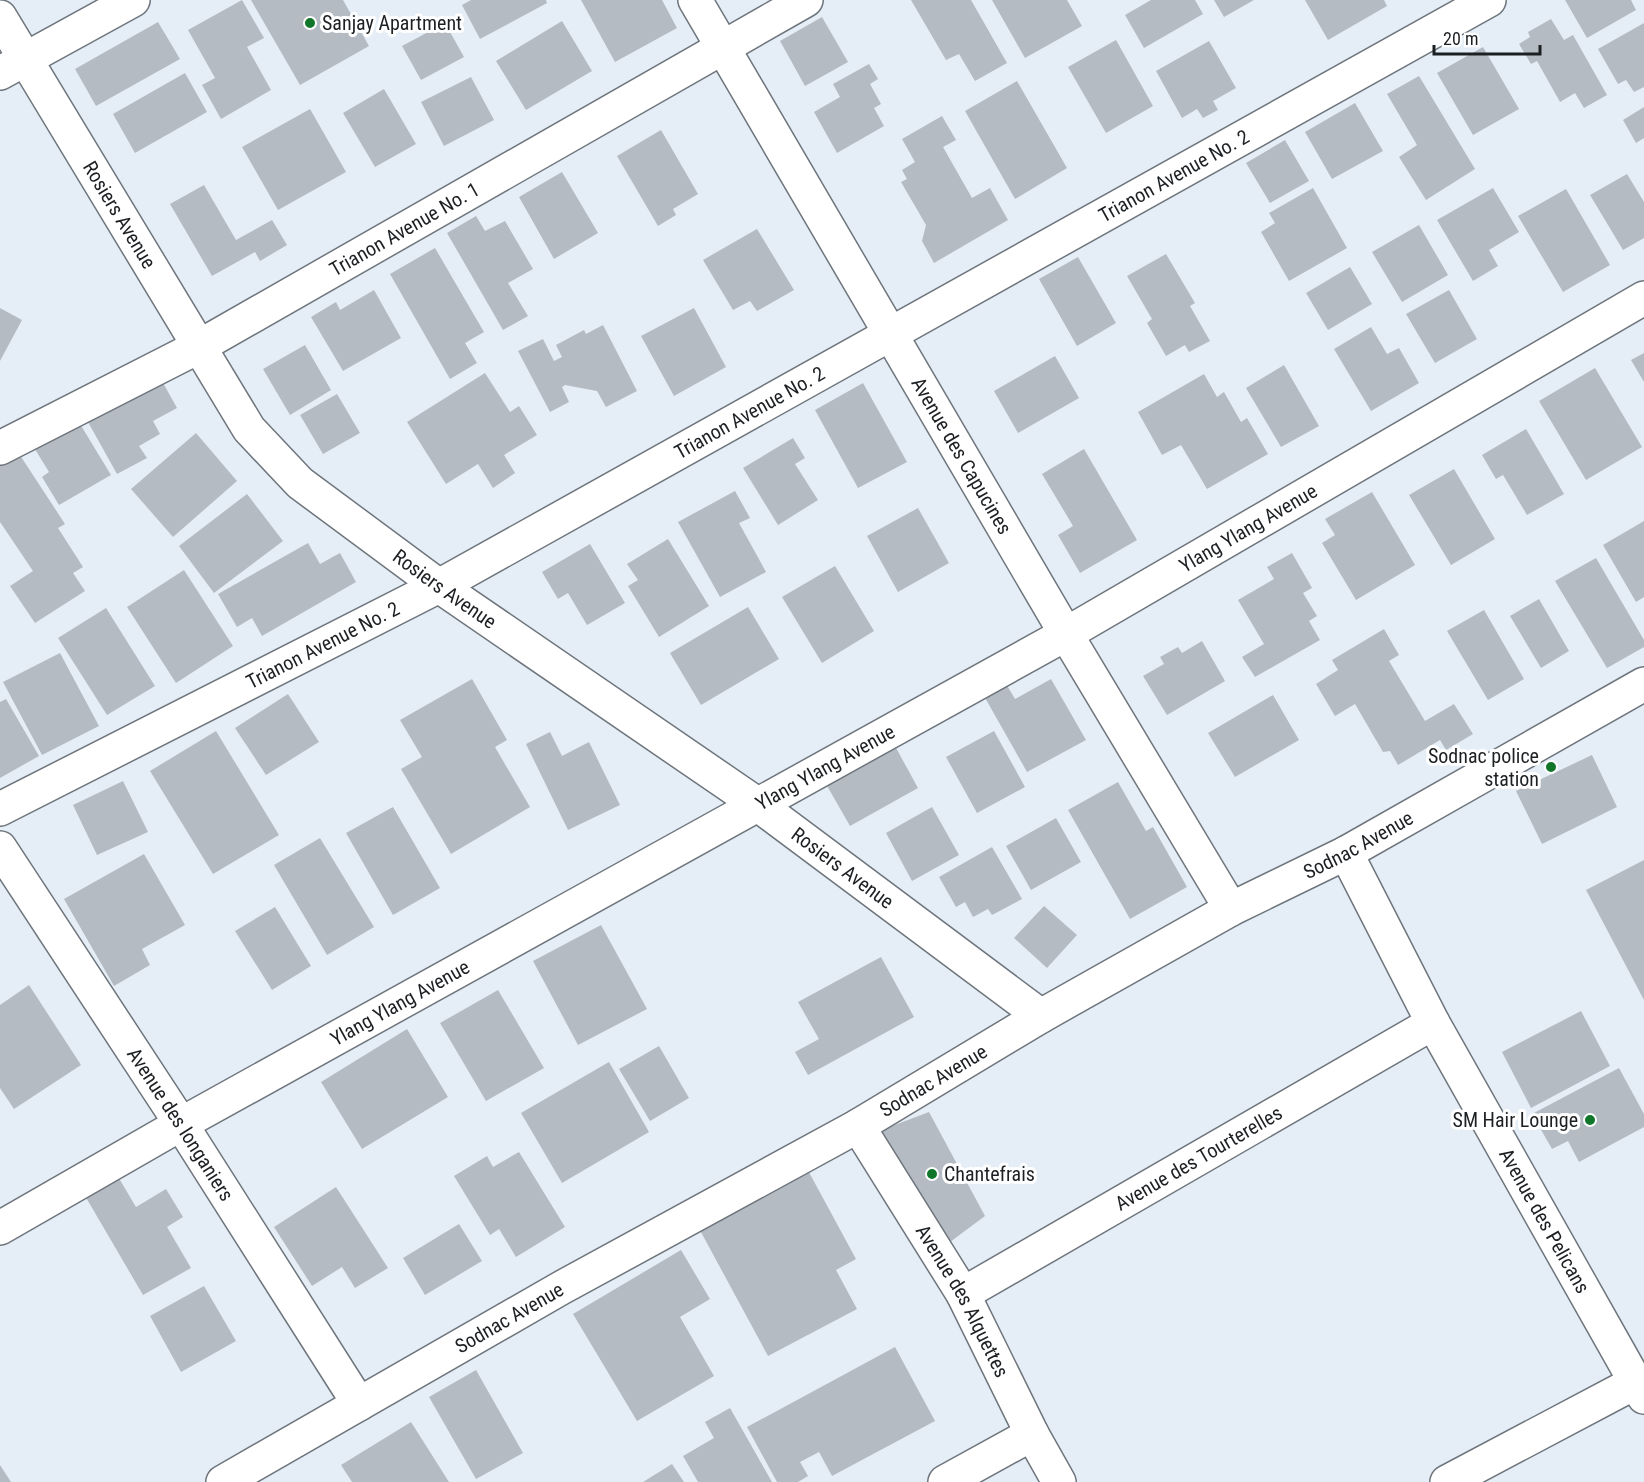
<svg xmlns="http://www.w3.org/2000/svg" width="1644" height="1482" font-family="'Roboto Condensed',sans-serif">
<rect width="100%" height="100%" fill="#e5eef6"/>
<path fill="#b4bbc3" d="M 242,0 L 264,38 L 247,47 L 271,90 L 221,119 L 202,85 L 215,78 L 188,30 Z
M 251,0 L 343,0 L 369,46 L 300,85 Z
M 471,0 L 546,0 L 547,3 L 480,39 L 462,5 Z
M 581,0 L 662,0 L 677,28 L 615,62 Z
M 911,0 L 971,0 L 1007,63 L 975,81 L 959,54 L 946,60 Z
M 992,0 L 1067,0 L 1082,26 L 1025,58 Z
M 1151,0 L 1195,0 L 1203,14 L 1144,48 L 1125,15 Z
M 1214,0 L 1254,0 L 1224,17 Z
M 1305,0 L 1384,0 L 1387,6 L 1328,40 Z
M 1565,0 L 1631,0 L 1636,10 L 1587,38 Z
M 822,17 L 848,62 L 805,86 L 780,41 Z
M 1551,19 L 1564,40 L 1573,35 L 1607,95 L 1584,108 L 1575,93 L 1560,102 L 1537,61 L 1531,64 L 1519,44 L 1530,37 L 1528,32 Z
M 562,21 L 592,71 L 526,110 L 496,61 Z
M 158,22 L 180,59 L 96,106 L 75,69 Z
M 445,23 L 464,57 L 421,80 L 402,46 Z
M 1644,23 L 1644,87 L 1634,92 L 1626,80 L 1618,84 L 1598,49 Z
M 1116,40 L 1153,106 L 1106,133 L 1068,67 Z
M 1209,41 L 1236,88 L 1213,101 L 1218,110 L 1203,118 L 1197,109 L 1182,118 L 1156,71 Z
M 1483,47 L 1519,109 L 1473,135 L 1437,73 Z
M 869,64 L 878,79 L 870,84 L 881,104 L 874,108 L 884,126 L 837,153 L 814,112 L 840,97 L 833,84 Z
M 185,73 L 207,112 L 135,153 L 113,114 Z
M 1419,76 L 1475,169 L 1426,200 L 1399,157 L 1417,145 L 1387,94 Z
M 471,77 L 494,120 L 444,146 L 421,102 Z
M 1017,81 L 1067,168 L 1015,199 L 965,111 Z
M 384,89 L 416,144 L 375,167 L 343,113 Z
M 1355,103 L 1383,151 L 1332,179 L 1305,132 Z
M 1644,107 L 1644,138 L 1636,143 L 1623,120 Z
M 310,109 L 346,172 L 278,210 L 242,147 Z
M 942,116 L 956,140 L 943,147 L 972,198 L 990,188 L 1008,220 L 934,263 L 922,241 L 926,225 L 901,182 L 907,179 L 902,170 L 915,162 L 902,139 Z
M 661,130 L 698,194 L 673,209 L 676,215 L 658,226 L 617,156 Z
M 1285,140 L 1309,181 L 1270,203 L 1246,163 Z
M 562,172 L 598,233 L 554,259 L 519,197 Z
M 1627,174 L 1644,202 L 1644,238 L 1623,250 L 1590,195 Z
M 204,185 L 236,240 L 272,220 L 287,245 L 260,261 L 255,252 L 212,276 L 170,204 Z
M 1313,188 L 1347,248 L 1289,281 L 1261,232 L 1275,223 L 1269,213 Z
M 1493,188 L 1519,232 L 1489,250 L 1498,266 L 1473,281 L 1437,220 Z
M 1566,189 L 1610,265 L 1563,292 L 1518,216 Z
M 476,216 L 485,231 L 505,221 L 533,269 L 508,283 L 528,316 L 503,330 L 447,233 Z
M 1419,225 L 1448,275 L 1402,302 L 1372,252 Z
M 757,229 L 794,290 L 757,311 L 750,301 L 733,310 L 703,260 Z
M 435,248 L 484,332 L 465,343 L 477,363 L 450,379 L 390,274 Z
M 1166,254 L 1195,303 L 1190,306 L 1210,341 L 1189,352 L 1185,345 L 1166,356 L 1147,323 L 1152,319 L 1127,276 Z
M 1078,257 L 1116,323 L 1077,346 L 1039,279 Z
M 1350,267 L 1372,304 L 1328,330 L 1306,293 Z
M 374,290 L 401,338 L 343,371 L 311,317 L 336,302 L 340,310 Z
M 1449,290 L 1477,339 L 1435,363 L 1406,314 Z
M 0,308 L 22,320 L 0,361 Z
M 694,308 L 726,367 L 674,396 L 641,336 Z
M 603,325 L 637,391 L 606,407 L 597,391 L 565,385 L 562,387 L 569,402 L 550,412 L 518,351 L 543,339 L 554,361 L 562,357 L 556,345 L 584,330 L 586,334 Z
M 1371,327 L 1387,354 L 1399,348 L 1419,383 L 1371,411 L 1334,349 Z
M 305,345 L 331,390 L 290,415 L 263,369 Z
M 1644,353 L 1644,382 L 1631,360 Z
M 1055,356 L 1079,398 L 1018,433 L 994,391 Z
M 1284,365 L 1319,426 L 1281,447 L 1246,388 Z
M 1595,368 L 1642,447 L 1586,480 L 1539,401 Z
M 485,373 L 510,412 L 519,406 L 537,435 L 504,455 L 515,473 L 493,488 L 478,464 L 446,484 L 407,422 Z
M 1204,374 L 1217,397 L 1224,392 L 1241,422 L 1247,418 L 1268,454 L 1207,489 L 1181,445 L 1162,455 L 1138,412 Z
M 162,381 L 177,408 L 153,421 L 160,434 L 139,446 L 147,458 L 117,474 L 88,422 Z
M 863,383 L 907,462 L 858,488 L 815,410 Z
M 337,394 L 360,433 L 323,454 L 300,415 Z
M 77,419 L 111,475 L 59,505 L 42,477 L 49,472 L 33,446 Z
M 1526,429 L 1564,494 L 1527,515 L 1503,475 L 1496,479 L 1482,455 Z
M 196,433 L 237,481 L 173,537 L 131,489 Z
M 793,438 L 805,458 L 795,464 L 818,500 L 778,525 L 743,468 Z
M 14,446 L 65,524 L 58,528 L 83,567 L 73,573 L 85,591 L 35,623 L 10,586 L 33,571 L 0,522 L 0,455 Z
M 1084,449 L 1137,540 L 1080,573 L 1058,535 L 1073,526 L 1042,474 Z
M 1454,469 L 1495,539 L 1451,565 L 1409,495 Z
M 735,491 L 750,518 L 739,523 L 766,572 L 720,597 L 678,522 Z
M 1372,492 L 1415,565 L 1356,600 L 1322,543 L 1335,535 L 1325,519 Z
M 247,494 L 283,541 L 214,593 L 179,546 Z
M 918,508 L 949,563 L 898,592 L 867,536 Z
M 1644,521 L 1644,597 L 1636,602 L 1603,545 Z
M 668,539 L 709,606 L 659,637 L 628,586 L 638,580 L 627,564 Z
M 308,543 L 320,564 L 340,553 L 356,582 L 262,636 L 252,618 L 237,627 L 218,594 Z
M 590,544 L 625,603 L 587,625 L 568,593 L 558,599 L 542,572 Z
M 1292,553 L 1312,588 L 1303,593 L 1317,616 L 1309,621 L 1320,640 L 1255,677 L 1242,657 L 1264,644 L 1238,600 L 1274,579 L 1267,567 Z
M 1596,558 L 1644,640 L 1644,647 L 1607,668 L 1555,581 Z
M 835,566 L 874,631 L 822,663 L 782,597 Z
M 184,570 L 233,646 L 176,683 L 127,607 Z
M 1539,599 L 1569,651 L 1541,668 L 1510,616 Z
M 748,607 L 779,659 L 701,705 L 670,653 Z
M 106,608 L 155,686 L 107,715 L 58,638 Z
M 1484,610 L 1524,679 L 1488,700 L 1447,631 Z
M 1384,629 L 1399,655 L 1389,661 L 1425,721 L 1454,704 L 1473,734 L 1446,750 L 1440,740 L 1398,765 L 1390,751 L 1383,752 L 1355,704 L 1335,716 L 1316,684 L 1338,670 L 1332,660 Z
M 1202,641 L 1225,681 L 1167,715 L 1143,676 L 1164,664 L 1160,657 L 1178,647 L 1182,653 Z
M 60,653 L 99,726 L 42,755 L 3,682 Z
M 1002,677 L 1015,699 L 1051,679 L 1086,740 L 1027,772 L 980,689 Z
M 472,679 L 507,740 L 495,747 L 530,807 L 451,854 L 401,769 L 422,757 L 400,720 Z
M 288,694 L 319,742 L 266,775 L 235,728 Z
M 1273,695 L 1299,740 L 1235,777 L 1208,733 Z
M 6,699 L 39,756 L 0,778 L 0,702 Z
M 216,731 L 279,835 L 213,874 L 150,771 Z
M 994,731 L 1025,787 L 977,813 L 946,757 Z
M 550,732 L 562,756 L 589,742 L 620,805 L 568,830 L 526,744 Z
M 895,746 L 918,788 L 850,826 L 826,784 Z
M 1592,755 L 1617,807 L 1542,844 L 1516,791 Z
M 123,781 L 148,832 L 97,855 L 73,805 Z
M 1118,782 L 1146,831 L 1153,827 L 1187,887 L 1130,919 L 1068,810 Z
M 393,807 L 440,888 L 393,915 L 346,833 Z
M 932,807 L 959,855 L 912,881 L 886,833 Z
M 1056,818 L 1081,862 L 1031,890 L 1006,846 Z
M 320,838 L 374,927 L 327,955 L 274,865 Z
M 992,847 L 1022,899 L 992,915 L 988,909 L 973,917 L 965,902 L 956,907 L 939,877 Z
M 144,854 L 185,925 L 142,949 L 150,965 L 114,986 L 64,899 Z
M 1644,860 L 1644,1000 L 1586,890 Z
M 1044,906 L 1077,935 L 1047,968 L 1014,938 Z
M 275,907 L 311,966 L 272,990 L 235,931 Z
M 601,925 L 647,1009 L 578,1045 L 533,961 Z
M 881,957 L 914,1017 L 808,1075 L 795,1052 L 819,1039 L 798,1002 Z
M 29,985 L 81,1065 L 14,1109 L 0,1088 L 0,1005 Z
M 498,990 L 544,1068 L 486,1101 L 440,1023 Z
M 1581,1011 L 1610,1066 L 1531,1108 L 1502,1052 Z
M 407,1029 L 448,1097 L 362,1149 L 321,1082 Z
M 659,1046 L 689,1098 L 650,1121 L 619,1069 Z
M 609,1062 L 649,1132 L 562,1183 L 521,1113 Z
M 1619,1068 L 1644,1114 L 1644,1127 L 1579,1162 L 1568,1141 L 1552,1149 L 1532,1114 Z
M 929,1112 L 985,1216 L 946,1245 L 876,1132 Z
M 519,1152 L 565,1227 L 516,1257 L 499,1229 L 490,1235 L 454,1176 L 487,1156 L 493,1167 Z
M 804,1163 L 856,1259 L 836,1270 L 857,1309 L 768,1356 L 695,1221 Z
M 114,1170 L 136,1207 L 166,1189 L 183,1217 L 167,1227 L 191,1268 L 143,1295 L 81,1189 Z
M 336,1187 L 388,1268 L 355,1288 L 342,1267 L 312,1286 L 274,1227 Z
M 459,1224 L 482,1261 L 425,1295 L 403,1258 Z
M 681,1250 L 710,1299 L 680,1317 L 714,1376 L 637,1421 L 573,1314 Z
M 204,1286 L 236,1341 L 181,1372 L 150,1316 Z
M 895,1347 L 935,1421 L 832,1476 L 819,1452 L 800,1462 L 808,1476 L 798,1482 L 777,1482 L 747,1427 Z
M 476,1370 L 523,1453 L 476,1479 L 429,1397 Z
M 730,1408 L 772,1482 L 698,1482 L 683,1456 L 714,1438 L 705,1422 Z
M 411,1422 L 449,1482 L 352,1482 L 341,1465 Z
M 672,1464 L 684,1482 L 643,1482 Z
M 0,1465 L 11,1482 L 0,1482 Z"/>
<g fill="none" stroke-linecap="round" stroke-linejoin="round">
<defs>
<g id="street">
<path id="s1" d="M 695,0 L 1066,634 L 1231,909"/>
<path id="s2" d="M 0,17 L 249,429 L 300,483 L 439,586 L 757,804 L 1041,1016"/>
<path d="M 0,73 L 133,0"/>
<path id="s3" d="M 0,448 L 200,346 L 806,0"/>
<path id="s4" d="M 0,809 L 439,586 L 1489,0"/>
<path id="s5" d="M 0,848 L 181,1124 L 359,1404"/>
<path id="s6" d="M 1346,853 L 1433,1023 L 1644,1397"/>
<path id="s7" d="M 858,1126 L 963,1294 L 1032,1434 L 1059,1482"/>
<path id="s8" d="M 0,1228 L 181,1124 L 1066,634 L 1644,298"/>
<path id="s9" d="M 963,1294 L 1433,1023"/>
<path id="s10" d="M 223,1482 L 561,1288 L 858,1126 L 1041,1016 L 1231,909 L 1346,853 L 1644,684"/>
<path d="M 945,1482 L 1032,1434"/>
<path d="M 1447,1482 L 1636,1382"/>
</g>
</defs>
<use href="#street" stroke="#6e757c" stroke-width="36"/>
<use href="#street" stroke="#fff" stroke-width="33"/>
</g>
<g fill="#10772a" stroke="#fff" stroke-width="2">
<circle cx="310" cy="23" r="6"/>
<circle cx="1551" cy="767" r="6"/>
<circle cx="1590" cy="1120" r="6"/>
<circle cx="932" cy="1174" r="6"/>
</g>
<g text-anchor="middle" stroke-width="6" stroke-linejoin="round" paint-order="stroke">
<g font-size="20" fill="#1d2023" stroke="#fff" text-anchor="start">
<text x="322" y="30">Sanjay Apartment</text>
<text x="1539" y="763" text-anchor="end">Sodnac police<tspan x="1539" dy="23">station</tspan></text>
<text x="1578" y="1127" text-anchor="end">SM Hair Lounge</text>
<text x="944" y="1181">Chantefrais</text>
</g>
<g font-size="20" fill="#1d2023" stroke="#fff">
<text dy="7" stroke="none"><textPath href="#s4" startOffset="1334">Trianon Avenue No. 2</textPath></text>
<text dy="7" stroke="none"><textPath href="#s2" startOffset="231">Rosiers Avenue</textPath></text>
<text dy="7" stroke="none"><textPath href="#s3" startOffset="460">Trianon Avenue No. 1</textPath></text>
<text dy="7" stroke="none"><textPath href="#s4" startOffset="848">Trianon Avenue No. 2</textPath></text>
<text dy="7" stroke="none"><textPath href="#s1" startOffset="528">Avenue des Capucines</textPath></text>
<text dy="7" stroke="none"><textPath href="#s8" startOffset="1431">Ylang Ylang Avenue</textPath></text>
<text dy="7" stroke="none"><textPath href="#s2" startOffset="735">Rosiers Avenue</textPath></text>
<text dy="7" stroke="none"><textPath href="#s4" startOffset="362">Trianon Avenue No. 2</textPath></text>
<text dy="7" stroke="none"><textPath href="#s8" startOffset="945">Ylang Ylang Avenue</textPath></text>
<text dy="7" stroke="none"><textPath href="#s10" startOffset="1302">Sodnac Avenue</textPath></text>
<text dy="7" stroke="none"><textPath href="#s2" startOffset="1221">Rosiers Avenue</textPath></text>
<text dy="7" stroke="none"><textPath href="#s8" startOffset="459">Ylang Ylang Avenue</textPath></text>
<text dy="7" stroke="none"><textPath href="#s10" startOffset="816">Sodnac Avenue</textPath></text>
<text dy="7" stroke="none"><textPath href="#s5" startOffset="330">Avenue des longaniers</textPath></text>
<text dy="7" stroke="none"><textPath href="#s9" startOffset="272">Avenue des Tourterelles</textPath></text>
<text dy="7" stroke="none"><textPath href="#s6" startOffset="418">Avenue des Pelicans</textPath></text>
<text dy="7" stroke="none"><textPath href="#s7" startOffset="204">Avenue des Alquettes</textPath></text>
<text dy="7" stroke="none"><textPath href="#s10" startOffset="330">Sodnac Avenue</textPath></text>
</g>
</g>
<path d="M1434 45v9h106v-9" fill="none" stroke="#1d2023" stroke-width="3"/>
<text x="1443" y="45" font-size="18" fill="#1d2023" stroke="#ffffff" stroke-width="4.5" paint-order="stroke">20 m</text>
</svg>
